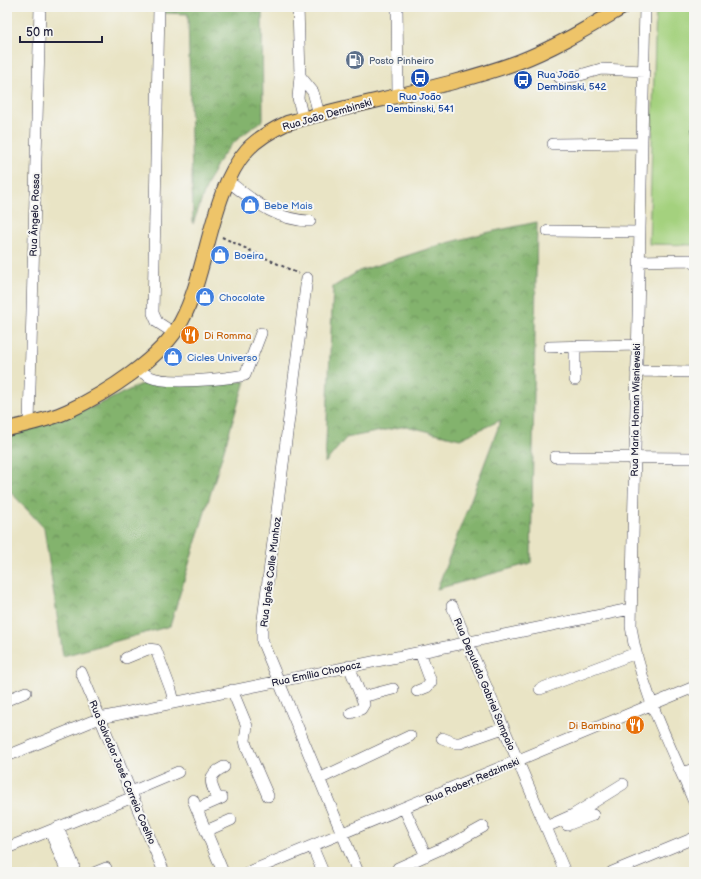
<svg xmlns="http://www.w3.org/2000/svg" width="701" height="879" font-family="'Balsamiq Sans',sans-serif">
<defs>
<pattern id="forest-crowns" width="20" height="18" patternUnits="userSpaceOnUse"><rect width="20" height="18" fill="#83b36d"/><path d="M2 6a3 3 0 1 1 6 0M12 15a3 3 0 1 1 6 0" fill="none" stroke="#6b915b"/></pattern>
</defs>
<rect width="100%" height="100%" fill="#f6f6f2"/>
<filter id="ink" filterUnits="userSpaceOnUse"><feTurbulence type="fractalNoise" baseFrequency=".025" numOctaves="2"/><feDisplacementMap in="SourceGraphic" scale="8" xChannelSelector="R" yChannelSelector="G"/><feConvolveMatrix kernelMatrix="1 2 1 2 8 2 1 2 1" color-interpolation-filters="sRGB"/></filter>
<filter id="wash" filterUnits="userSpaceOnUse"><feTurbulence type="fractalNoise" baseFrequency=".012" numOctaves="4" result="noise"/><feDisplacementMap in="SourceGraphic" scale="16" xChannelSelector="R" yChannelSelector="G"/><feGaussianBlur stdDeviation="0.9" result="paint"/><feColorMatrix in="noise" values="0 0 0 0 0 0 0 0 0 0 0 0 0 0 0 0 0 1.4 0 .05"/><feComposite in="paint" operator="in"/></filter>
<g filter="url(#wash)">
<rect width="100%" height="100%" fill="#e9e4c5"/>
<path fill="url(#forest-crowns)" stroke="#526a54" d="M 163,7 L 262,7 L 263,120 C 248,131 231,142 221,158 C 208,178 201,202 193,224 L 188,14 L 163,13 Z
M 537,222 L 531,563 L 437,589 L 501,420 L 460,439 L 406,426 L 346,438 L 325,463 L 333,287 L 359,271 L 440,245 L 485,233 Z
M 150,380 L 215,384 L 245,381 L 170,626 L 63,656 L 44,528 L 7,488 L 7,434 L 65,417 L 102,403 Z"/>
<path fill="#a4d17e" stroke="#637a5c" d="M 656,7 L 694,7 L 694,245 L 649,244 Z"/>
</g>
<g filter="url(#ink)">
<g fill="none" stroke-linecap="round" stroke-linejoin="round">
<defs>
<path id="minor" d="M 159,7 L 153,313 L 157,322 L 174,333
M 298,7 L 300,76 L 298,98 L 303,119
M 397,7 L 398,94
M 645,7 L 631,626 C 639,687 670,745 694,802
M 300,76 L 313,92 L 319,114
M 559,77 L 577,76 L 601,69 L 644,71
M 553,144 L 642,143
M 228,181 C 254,201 275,220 310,221
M 548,231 L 640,232
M 639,261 L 690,260 L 694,263
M 307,278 C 291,394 278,511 262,627 L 262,641 L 358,872
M 549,347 L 637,345
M 137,369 C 141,371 145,375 150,377 C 168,385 225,379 245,375 L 261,333
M 636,371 L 694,372
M 575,380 L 575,346
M 29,424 L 40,7
M 555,457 L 694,458
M 452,606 L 565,872
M 126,658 L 148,649 L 156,650 L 171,690 L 174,702
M 349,666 L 364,704 L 361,709 L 351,713
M 81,672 L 164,872
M 540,689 L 636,653
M 232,690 L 247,726 L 245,740 L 246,745 L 268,796
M 417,691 L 427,687 L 431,682 L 420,652
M 362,697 L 393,689
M 7,700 L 26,692
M 442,738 L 455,743 L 460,743 L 503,728
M 7,756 L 100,718 L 630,609
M 682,773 L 694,769
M 319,779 L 410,736
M 131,792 L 178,772
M 193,800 L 223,872
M 218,800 C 211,784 205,776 224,767
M 404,808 L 426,856
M 197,809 L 222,798
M 567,825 L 593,815
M 58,827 L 74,866
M 546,827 L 573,815 L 623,784
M 50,831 L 67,872
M 206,831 L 231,820
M 312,846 L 323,872
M 7,848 L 133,797
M 398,868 L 454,843 L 483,827
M 96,872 L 106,868
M 249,872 L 694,687
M 612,872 L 694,838"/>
<path id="major" d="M 7,429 C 28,424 49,420 68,411 C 105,394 162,358 181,322 C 208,272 210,192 247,150 C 258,138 272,130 287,123 C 363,101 444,89 518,62 C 555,48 589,27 623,7"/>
</defs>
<use href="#minor" stroke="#403f50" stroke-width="12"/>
<use href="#major" stroke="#403f50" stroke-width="16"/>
<path stroke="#403f50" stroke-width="2" stroke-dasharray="3 3" stroke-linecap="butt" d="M 694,118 L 691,130 L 694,137
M 222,237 L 299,274"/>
<use href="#minor" stroke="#fff" stroke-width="11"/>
<use href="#major" stroke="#eec469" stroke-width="14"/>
</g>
</g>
<defs>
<symbol id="fuel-disc" viewBox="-11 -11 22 22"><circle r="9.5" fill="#5c6f8a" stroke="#f6f6f2"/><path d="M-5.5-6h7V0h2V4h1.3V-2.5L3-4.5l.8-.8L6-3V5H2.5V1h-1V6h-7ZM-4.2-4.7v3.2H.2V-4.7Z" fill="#fff"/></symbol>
<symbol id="bus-disc" viewBox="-11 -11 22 22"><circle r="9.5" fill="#1a4fb4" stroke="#f6f6f2"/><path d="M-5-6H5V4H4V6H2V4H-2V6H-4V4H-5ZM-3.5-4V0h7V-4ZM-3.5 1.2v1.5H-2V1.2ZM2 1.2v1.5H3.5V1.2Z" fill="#fff"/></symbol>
<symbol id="shop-disc" viewBox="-11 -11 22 22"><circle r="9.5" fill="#3f7fe0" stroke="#f6f6f2"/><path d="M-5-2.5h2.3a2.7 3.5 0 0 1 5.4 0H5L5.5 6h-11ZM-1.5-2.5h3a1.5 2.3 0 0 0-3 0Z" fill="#fff"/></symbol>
<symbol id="restaurant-disc" viewBox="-11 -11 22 22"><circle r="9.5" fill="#e8710a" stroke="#f6f6f2"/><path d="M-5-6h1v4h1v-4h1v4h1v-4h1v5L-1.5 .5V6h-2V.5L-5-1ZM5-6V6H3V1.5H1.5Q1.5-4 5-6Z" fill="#fff"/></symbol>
</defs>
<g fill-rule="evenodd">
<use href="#fuel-disc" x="344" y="49" width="22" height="22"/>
<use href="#bus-disc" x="409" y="67" width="22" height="22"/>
<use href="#bus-disc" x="512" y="69" width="22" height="22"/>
<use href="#shop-disc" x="239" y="194" width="22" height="22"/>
<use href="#shop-disc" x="209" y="244" width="22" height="22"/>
<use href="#shop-disc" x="194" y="286" width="22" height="22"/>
<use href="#restaurant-disc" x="179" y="324" width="22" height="22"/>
<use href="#shop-disc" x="162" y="346" width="22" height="22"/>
<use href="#restaurant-disc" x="624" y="714" width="22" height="22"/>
</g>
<g text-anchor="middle" stroke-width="4" stroke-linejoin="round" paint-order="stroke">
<g font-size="10" fill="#4e5e75" stroke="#f6f6f2" text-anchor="start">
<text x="369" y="64">Posto Pinheiro</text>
</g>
<g font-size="10" fill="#164399" stroke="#f6f6f2" text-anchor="start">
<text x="537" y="78">Rua João<tspan x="537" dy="12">Dembinski, 542</tspan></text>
<text x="420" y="100" text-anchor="middle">Rua João<tspan x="420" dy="12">Dembinski, 541</tspan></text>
</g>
<g font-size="10" fill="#22223b" stroke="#f6f6f2">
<text transform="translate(327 114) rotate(-16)" y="4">Rua João Dembinski</text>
<text transform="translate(34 215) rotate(-88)" y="4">Rua Ângelo Rossa</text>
<text transform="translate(635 410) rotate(-89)" y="4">Rua Maria Homan Wisniewski</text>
<text transform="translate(270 572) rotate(-83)" y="4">Rua Ignês Colle Munhoz</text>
<text transform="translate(316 673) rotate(-12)" y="4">Rua Emília Chopacz</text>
<text transform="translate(485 684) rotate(67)" y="4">Rua Deputado Gabriel Sampaio</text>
<text transform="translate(123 772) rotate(67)" y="4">Rua Salvador José Correia Coelho</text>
<text transform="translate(472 780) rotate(-23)" y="4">Rua Robert Redzimski</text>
</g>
<g font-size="10" fill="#366cbe" stroke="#f6f6f2" text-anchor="start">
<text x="264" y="209">Bebe Mais</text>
<text x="234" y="259">Boeira</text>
<text x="219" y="301">Chocolate</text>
<text x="187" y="361">Cicles Universo</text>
</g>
<g font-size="10" fill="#c56008" stroke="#f6f6f2" text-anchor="start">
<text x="204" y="339">Di Romma</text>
<text x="621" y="729" text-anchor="end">Di Bambina</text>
</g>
</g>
<rect width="701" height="879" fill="none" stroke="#f6f6f2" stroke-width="24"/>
<path d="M20 36v6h82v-6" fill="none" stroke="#22223b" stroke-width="2"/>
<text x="26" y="36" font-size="12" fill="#22223b" stroke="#f6f6f2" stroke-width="3" paint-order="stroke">50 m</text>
</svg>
